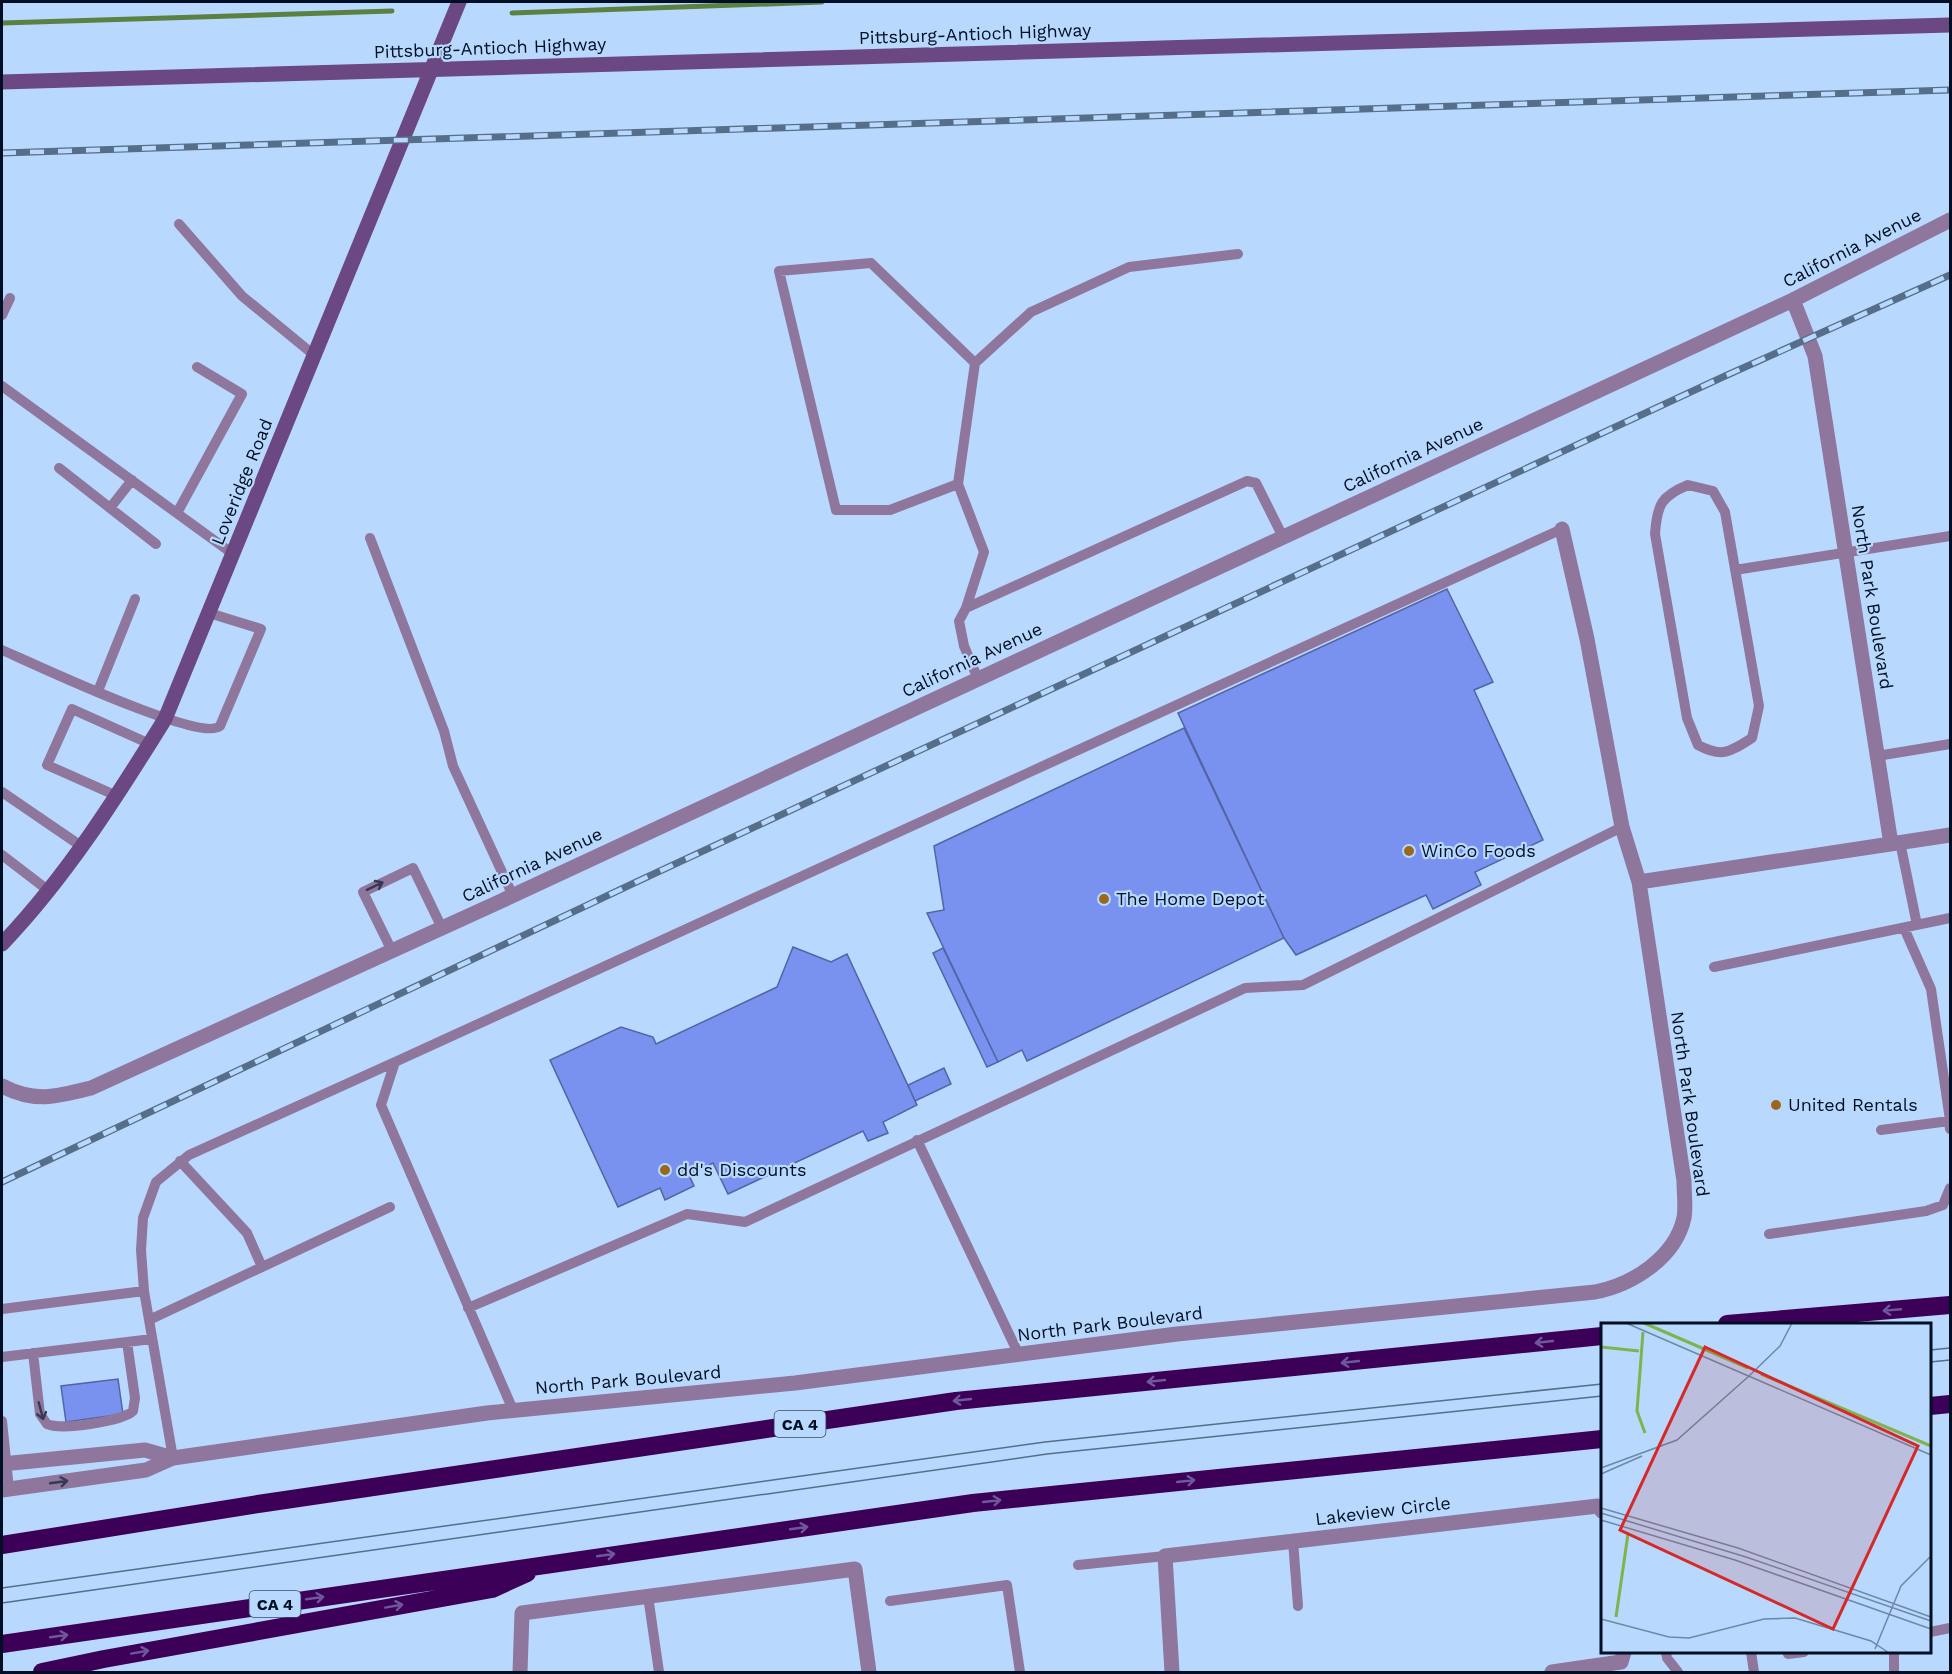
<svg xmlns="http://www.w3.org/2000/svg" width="1952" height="1674" font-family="'Work Sans',sans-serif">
<rect width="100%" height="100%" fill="#b8d9fd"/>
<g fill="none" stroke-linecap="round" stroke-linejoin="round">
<path stroke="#5a8141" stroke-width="5" d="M 512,13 L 822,2
M 2,23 L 392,11"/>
</g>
<path fill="#7991ef" stroke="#5363a3" stroke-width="1.5" d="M 1447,589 L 1493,682 L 1474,690 L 1543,840 L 1475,872 L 1481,885 L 1433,909 L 1426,895 L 1296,955 L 1284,938 L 1178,713 Z
M 1184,728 L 1284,938 L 1027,1061 L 1022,1050 L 998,1062 L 927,913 L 944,910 L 934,846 Z
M 793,947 L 831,962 L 847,954 L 917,1105 L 883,1122 L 888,1133 L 868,1141 L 863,1131 L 728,1194 L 713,1163 L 689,1175 L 694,1186 L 665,1200 L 660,1188 L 618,1207 L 550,1060 L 621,1027 L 653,1037 L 656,1044 L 777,987 Z
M 943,948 L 998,1062 L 987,1067 L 933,953 Z
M 944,1068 L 951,1084 L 915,1101 L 908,1085 Z
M 118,1379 L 123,1414 L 66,1422 L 61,1386 Z"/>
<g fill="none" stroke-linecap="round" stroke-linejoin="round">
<path stroke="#8e769d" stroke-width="10" d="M 179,224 L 242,296 L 314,355
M 2,315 L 10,298
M 975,363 L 1031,312 L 1129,267 L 1238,254
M 2,386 L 233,554
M 59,468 L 110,508 L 132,480
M 958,484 L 975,363 L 871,263 L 779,271 L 836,510 L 890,510 L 958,484 L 984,552 L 966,608
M 1688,485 L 1713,491 L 1725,512 L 1759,706 L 1752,738 C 1730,752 1722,758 1698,745 L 1687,718 L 1655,534 C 1657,505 1661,496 1688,485 Z
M 110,508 L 156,544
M 177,513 L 242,394 L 197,367
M 370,538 L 444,731 L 453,766 L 513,896
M 1735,570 L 1950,536
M 2,650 C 32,663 200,743 220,726 L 261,629 L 209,613
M 978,679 L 964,646 L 959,621 L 966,608 L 1247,481 L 1256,483 L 1283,537
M 98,691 L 135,599
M 1877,756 L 1950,744
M 2,792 L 81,846
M 117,796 L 47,765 L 72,709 L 150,744
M 1900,842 L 1917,925
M 2,855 L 49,891
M 1904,928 L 1931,989 L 1950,1120
M 392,951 L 363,892 L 413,868 L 442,928
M 1714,967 L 1950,918
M 1881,1130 L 1949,1121 L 1950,1129
M 917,1140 L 1019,1355
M 180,1161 L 247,1233 L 262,1267
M 1769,1234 L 1926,1211 L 1943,1205 L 1950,1188
M 144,1291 L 141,1250 L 143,1218 L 156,1182 L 189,1155 L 395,1062
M 468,1308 L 687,1214 L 745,1222 L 1245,988 L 1303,985 L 1622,827
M 2,1309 L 144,1291 L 173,1458
M 149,1320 L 390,1207
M 33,1353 L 40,1414 L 47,1424 C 61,1431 123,1421 133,1411 L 135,1398 L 127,1342
M 2,1357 L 152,1339
M 513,1410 L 381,1105 L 395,1062 L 1562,529
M 2,1421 L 9,1489
M 1293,1541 L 1298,1606
M 1078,1565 L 1165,1556
M 648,1596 L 659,1672
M 890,1601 L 1007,1585 L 1020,1672
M 1930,1632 L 1950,1628
M 1666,1652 L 1667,1658 L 1678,1672
M 1751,1652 L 1754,1672
M 1788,1652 L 1788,1654 L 1804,1652
M 1894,1672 L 1894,1652"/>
<path stroke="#8e769d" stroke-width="15" d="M 1793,300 L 1815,356 L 1891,844
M 1639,882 L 1950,835
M 2,1086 C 35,1103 56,1097 91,1088 L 499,902 L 1793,300 L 1950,220
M 2,1464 L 145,1450 L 173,1458
M 2,1490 L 146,1470 L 173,1458 L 487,1413 L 795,1383 L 1177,1334 L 1595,1292 C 1632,1285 1675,1258 1684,1218 C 1686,1207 1684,1192 1684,1181 L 1639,882 L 1622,827 L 1587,639 L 1562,529
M 520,1672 L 522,1613 L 855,1569 L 869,1672
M 1172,1672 L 1165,1556 L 1598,1506 L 1602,1511
M 1552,1672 L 1621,1662 L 1624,1652"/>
<path stroke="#6b4881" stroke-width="15" d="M 2,82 L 1950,25
M 2,944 C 66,877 116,798 165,719 L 459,2"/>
<path stroke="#3d0058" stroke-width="18" d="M 1727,1324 L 1950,1305
M 1930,1406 L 1950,1404
M 2,1545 L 258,1504 L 956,1401 L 1602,1336
M 2,1644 L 973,1503 L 1602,1439
M 42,1672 L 104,1659 L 492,1589 L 527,1573"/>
<path stroke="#566e8a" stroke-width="1.5" d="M 1930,1350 L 1950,1348
M 1930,1362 L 1950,1360
M 2,1588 L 1045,1442 L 1602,1384
M 2,1603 L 1047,1454 L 1602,1396"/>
<defs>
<path id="rail" d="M 2,153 L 1950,90
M 2,1182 L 632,884 L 1725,376 L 1950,275"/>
</defs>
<use href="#rail" stroke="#566e8a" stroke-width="7"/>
<use href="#rail" stroke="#b8d9fd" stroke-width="4.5" stroke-dasharray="14" stroke-linecap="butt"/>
</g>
<defs><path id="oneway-shaft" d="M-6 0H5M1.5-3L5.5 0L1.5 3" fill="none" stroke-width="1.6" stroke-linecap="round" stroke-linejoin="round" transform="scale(1.5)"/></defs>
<g stroke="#393854">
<use href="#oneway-shaft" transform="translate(375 886) rotate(-26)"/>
<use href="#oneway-shaft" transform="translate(41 1411) rotate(75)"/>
<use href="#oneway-shaft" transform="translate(59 1482) rotate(-8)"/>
</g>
<g stroke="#6e579a">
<use href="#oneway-shaft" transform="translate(1892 1310) rotate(175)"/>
<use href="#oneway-shaft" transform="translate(1544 1342) rotate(174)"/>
<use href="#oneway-shaft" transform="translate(1350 1362) rotate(174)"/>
<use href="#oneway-shaft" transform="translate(1156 1381) rotate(174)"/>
<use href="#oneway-shaft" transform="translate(962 1400) rotate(174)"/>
<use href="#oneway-shaft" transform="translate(1186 1481) rotate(-6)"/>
<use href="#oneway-shaft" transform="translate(992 1501) rotate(-6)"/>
<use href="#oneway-shaft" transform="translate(799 1528) rotate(-8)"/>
<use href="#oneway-shaft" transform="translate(606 1555) rotate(-8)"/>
<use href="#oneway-shaft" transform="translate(315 1598) rotate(-8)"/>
<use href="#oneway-shaft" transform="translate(394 1606) rotate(-10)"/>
<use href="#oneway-shaft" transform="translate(59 1636) rotate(-8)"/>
<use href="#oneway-shaft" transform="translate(140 1652) rotate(-10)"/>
</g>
<g fill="#9a671c" stroke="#b8d9fd" stroke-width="2">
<circle cx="1409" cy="851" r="6"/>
<circle cx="1104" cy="899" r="6"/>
<circle cx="1776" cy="1105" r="6"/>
<circle cx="665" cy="1170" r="6"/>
</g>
<g text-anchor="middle" stroke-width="4.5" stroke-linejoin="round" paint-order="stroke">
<g fill="#b8d9fd" stroke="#374c65" stroke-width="1.5">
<rect x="774.5" y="1411" width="51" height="26" rx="4.5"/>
<rect x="249.5" y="1591" width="51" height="26" rx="4.5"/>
</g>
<g font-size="16" font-weight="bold" fill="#000f24">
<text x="800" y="1430">CA 4</text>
<text x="275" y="1610">CA 4</text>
</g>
<g font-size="18" fill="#000f24" stroke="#b8d9fd">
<text transform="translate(975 34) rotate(-2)" y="6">Pittsburg-Antioch Highway</text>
<text transform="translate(490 48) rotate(-2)" y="6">Pittsburg-Antioch Highway</text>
<text transform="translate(1852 248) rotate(-27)" y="6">California Avenue</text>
<text transform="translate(1413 455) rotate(-25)" y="6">California Avenue</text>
<text transform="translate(242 482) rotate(-68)" y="6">Loveridge Road</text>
<text transform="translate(1872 597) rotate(81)" y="6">North Park Boulevard</text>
<text transform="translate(972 660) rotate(-25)" y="6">California Avenue</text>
<text transform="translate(532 865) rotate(-25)" y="6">California Avenue</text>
<text transform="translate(1690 1104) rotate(82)" y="6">North Park Boulevard</text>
<text transform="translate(1110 1324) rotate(-7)" y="6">North Park Boulevard</text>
<text transform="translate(628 1380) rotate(-5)" y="6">North Park Boulevard</text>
<text transform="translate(1383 1511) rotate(-7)" y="6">Lakeview Circle</text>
</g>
<g font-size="18" fill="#000f24" stroke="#b8d9fd" text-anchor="start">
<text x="1421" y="857">WinCo Foods</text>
<text x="1116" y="905">The Home Depot</text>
<text x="1788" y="1111">United Rentals</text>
<text x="677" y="1176">dd's Discounts</text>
</g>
</g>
<g transform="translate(1601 1323)">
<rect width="330" height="330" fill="#b8d9fd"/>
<path fill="none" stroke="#80b24e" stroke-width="3" d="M 43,0 L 147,45M 42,9 L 36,88 L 44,110M 0,24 L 38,28M 160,51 L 330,123M 15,294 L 27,211"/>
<path fill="none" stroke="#6e88a6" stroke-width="1.5" d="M 25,0 L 330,132M 148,53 L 179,23 L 191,0M 0,145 L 76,117 L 148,53M 0,151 L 41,133M 0,185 L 137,225 L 330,294M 0,190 L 145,234 L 330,298M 0,197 L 134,237 L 330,306M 0,296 L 68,314 L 88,315 L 163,296 L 194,295 L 270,318 L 288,330M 274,326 L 300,263 L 330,233"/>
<path fill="#d62828" fill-opacity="0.15" stroke="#d62828" stroke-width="3" d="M 104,24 L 317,123 L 232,306 L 19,207 Z"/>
<rect width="330" height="330" fill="none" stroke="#000f24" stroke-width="3"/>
</g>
<rect width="1952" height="1674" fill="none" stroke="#000f24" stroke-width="6"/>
</svg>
